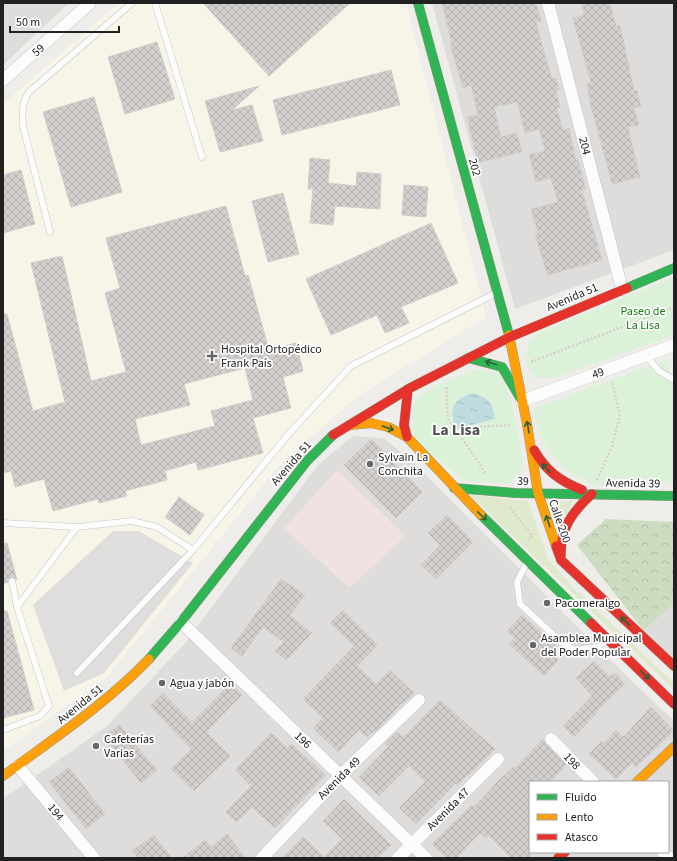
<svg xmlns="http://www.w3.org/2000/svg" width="677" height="861" font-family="'Source Sans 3',sans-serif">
<defs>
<pattern id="forest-crowns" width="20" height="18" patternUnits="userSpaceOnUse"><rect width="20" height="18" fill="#cddcc1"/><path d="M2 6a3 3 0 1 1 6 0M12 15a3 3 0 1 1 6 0" fill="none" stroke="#b0bca6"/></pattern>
<pattern id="water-ripples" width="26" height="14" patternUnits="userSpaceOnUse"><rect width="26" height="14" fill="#bfdce0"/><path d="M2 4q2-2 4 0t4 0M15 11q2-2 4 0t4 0" fill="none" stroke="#a4bcc0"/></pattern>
<pattern id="building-cross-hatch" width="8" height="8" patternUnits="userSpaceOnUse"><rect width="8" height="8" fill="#d2cfcd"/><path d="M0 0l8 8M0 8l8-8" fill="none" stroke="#b4b1b0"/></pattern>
</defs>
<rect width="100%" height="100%" fill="#efedea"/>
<path fill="#dedddb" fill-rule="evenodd" d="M 3,3 L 69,3 L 3,65 Z
M 432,3 L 674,3 L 674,250 L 515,309 Z
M 353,436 L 383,438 L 412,461 L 613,663 L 674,721 L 674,858 L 3,858 L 3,799 L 107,726 L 185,643 L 317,466 ZM 530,782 L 668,782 L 668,852 L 530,852 Z
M 674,604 L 674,660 L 643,630 Z"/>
<path fill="#f0e2e1" d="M 337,470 L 406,536 L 349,588 L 284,528 Z"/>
<path fill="#f7f5e7" d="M 119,3 L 406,3 L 486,317 L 358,396 L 282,462 L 107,677 L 3,751 L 3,104 Z"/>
<path fill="#deeacb" d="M 470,495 L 528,501 L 548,559 L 574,588 L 674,683 L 674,690 Z
M 573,501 L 561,529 L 549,502 Z"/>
<path fill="url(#forest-crowns)" d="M 606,519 L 674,522 L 674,604 L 643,630 L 577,545 Z"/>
<path fill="#dbf2d8" d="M 674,277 L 674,335 L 552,379 L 535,377 L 526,364 L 529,342 L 541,332 Z
M 666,360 L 674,383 L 674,483 L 595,486 L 566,471 L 551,454 L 537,430 L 534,408 Z
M 474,370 C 482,370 491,369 498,374 C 512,383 520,449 524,467 L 509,484 L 464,481 L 415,440 C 413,431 411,411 415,403 C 421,389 460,376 474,370 Z"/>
<path fill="#dfdedd" d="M 113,531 L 139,531 L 193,563 L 104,673 L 64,691 L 33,605 Z"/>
<path fill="url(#water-ripples)" d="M 474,393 C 489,398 493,403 495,419 L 456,429 C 448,408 453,398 474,393 Z"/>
<path fill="url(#building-cross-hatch)" stroke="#d2cecb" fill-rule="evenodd" d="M 203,3 L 350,3 L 269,76 Z
M 442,3 L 536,3 L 541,21 L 536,22 L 542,45 L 552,79 L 556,78 L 559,90 L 556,91 L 560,107 L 557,108 L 563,130 L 569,128 L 576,160 L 578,160 L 586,189 L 582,190 L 602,260 L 547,275 L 535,234 L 538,233 L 531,209 L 558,202 L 551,178 L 536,182 L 529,155 L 545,151 L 539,129 L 525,133 L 517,102 L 494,107 L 501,137 L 517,133 L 522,152 L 478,163 L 467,117 L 478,115 L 471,85 L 463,88 L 450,45 L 452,44 Z
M 582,3 L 610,3 L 616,26 L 620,25 L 634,91 L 637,90 L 641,106 L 634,108 L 639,125 L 628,127 L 640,177 L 612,184 L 590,102 L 587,84 L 591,83 L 573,18 L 584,15 Z
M 157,42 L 175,99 L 125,114 L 108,57 Z
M 391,70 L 400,105 L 282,135 L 273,100 Z
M 259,86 L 232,110 L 252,105 L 263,141 L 220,152 L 205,101 Z
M 94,97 L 122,192 L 71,207 L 43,112 Z
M 310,158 L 330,160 L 328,183 L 356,186 L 357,172 L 381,174 L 380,209 L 335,206 L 333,225 L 310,223 L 313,189 L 308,189 Z
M 21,170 L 35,224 L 3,233 L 3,175 Z
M 404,185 L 428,187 L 426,217 L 402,215 Z
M 283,193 L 299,254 L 268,262 L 252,201 Z
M 226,206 L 245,276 L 248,275 L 269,350 L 296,343 L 303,371 L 283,377 L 291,408 L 253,418 L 263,453 L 198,470 L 196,462 L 165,471 L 167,480 L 125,491 L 127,496 L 99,503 L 98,499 L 53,511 L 44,479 L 15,487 L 11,471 L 3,473 L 3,314 L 7,314 L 33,411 L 65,402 L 31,263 L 62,256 L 91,381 L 126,372 L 105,293 L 120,288 L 106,238 ZM 245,368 L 253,400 L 211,411 L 215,426 L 141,445 L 135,419 L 190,405 L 184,384 Z
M 431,223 L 458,283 L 401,307 L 409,323 L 385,333 L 377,315 L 331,335 L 306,279 Z
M 371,439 L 422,492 L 396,518 L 344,465 Z
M 179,497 L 204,515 L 190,535 L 165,517 Z
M 447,515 L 473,542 L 436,579 L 421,565 L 440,545 L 428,533 Z
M 7,543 L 17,580 L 11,577 L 8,582 L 3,584 L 3,544 Z
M 281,579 L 305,595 L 290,615 L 312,633 L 286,660 L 275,651 L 284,642 L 263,627 L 242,656 L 231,648 Z
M 343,610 L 378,645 L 357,666 L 376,684 L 390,670 L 414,693 L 403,704 L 402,703 L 374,733 L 373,732 L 367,737 L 359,730 L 338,752 L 313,728 L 323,718 L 303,699 L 354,646 L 330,623 Z
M 3,611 L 7,611 L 34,710 L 3,718 Z
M 522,615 L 557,646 L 550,653 L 558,660 L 544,676 L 509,644 L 515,638 L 507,631 Z
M 594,661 L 610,677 L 615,673 L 625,684 L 597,711 L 598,712 L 574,737 L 563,726 L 592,696 L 576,678 Z
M 230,684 L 242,695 L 206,732 L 230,756 L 194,791 L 171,769 L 191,749 L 150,706 L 163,693 L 192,722 Z
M 440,700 L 495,749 L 469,775 L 468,774 L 457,785 L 456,783 L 416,824 L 399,808 L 425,782 L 409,766 L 379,796 L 359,777 L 388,747 L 385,743 L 397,732 L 403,738 Z
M 651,707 L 674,731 L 636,767 L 632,762 L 616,779 L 589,754 L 602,741 L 604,743 L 616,730 L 623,737 Z
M 119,725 L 157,770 L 141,783 L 104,737 Z
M 271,733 L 287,748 L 291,744 L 326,775 L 275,828 L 252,807 L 237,822 L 226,812 L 251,786 L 235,770 Z
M 543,739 L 546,744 L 566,765 L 550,782 L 530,782 L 530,858 L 511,858 L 489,835 L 486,838 L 480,833 L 456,858 L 447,858 L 432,844 L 472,805 L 474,807 L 498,781 L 513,767 L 515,768 Z
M 69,767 L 105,814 L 86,829 L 49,782 Z
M 344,799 L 391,845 L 378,858 L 282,858 L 303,837 L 324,857 L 342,839 L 323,821 Z
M 227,834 L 246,858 L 182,858 L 205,840 L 211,847 Z
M 154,835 L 172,858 L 138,858 L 132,851 Z"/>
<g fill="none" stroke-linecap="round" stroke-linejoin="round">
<defs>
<path id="lane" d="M 155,3 L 202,157
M 50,232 L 23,126 C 22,113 22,103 29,92 L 132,3
M 646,356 L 659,371 L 674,380
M 3,523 L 77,527
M 527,562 L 517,582 L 520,604 L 561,642 L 575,650 L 597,647 L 607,641
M 17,607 L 77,527 L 132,521 L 157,527 L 193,550
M 77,673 L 193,550 L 287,436 L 351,366 L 496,293
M 3,730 L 40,716 L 49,706 L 17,607 L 12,581"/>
<path id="street" d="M 548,3 L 622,289
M 3,80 L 90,3
M 522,401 L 674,345
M 181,622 L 426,858
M 551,739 L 593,782
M 18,766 L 94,858
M 663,852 L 669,858
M 262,858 L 341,775 L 419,700
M 398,858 L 498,759"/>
<path id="fast" d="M 418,3 L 509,335
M 627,288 L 674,268
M 468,358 L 502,367 L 522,401
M 454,488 L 515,493 L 674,496
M 481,515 L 591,623
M 149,659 L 181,622 L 307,461 L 333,435"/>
<path id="slow" d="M 509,335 L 527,424 L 538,493 L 556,546
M 350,425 L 371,423 L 388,427 L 407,437 L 481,515
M 3,776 C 53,739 106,704 149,659
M 637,782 L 674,747"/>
<path id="jam" d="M 333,435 L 410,388 L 510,337 L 627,288
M 407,437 L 404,425 L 408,389
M 534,450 C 546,471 560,481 582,490
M 556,546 L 561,560 L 674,666
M 561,555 C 560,528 573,511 592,494
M 591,623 L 674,704
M 558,858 L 565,852"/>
</defs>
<use href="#lane" stroke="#c5c4c2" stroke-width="7"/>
<use href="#street" stroke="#c5c4c2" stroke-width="13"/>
<use href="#fast" stroke="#999882" stroke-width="10"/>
<use href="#slow" stroke="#999882" stroke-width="10"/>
<use href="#jam" stroke="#999882" stroke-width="10"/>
<path stroke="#dbcdcd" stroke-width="2.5" stroke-dasharray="2 2" stroke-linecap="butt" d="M 531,362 L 674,307
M 447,387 L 447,409 L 449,422 L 456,429 L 486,474
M 456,428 L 511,425
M 597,480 L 612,446 L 620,416 L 612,382
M 510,508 L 532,536 L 528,540"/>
<use href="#lane" stroke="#fdfcfc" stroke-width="6"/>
<use href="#street" stroke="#fdfcfc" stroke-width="12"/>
<use href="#fast" stroke="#30b455" stroke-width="9"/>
<use href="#slow" stroke="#ff9f0a" stroke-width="9"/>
<use href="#jam" stroke="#e5322d" stroke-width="9"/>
</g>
<defs><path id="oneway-shaft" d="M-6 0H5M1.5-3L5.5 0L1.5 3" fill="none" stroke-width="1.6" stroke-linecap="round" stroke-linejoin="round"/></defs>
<g stroke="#286338">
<use href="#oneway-shaft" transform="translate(491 363) rotate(-163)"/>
<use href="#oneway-shaft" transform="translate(528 427) rotate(-100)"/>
<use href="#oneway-shaft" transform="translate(388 428) rotate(20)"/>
<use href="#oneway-shaft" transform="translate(546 468) rotate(-133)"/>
<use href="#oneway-shaft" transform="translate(482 516) rotate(44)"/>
<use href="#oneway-shaft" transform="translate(548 521) rotate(-109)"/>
<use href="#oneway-shaft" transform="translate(625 621) rotate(-137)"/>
<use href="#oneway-shaft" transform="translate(645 675) rotate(44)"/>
</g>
<g fill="#696867" stroke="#fff" stroke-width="1.5">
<path d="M210 350h4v4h4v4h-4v4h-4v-4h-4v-4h4z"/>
<circle cx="370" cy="464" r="4"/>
<circle cx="547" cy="603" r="4"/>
<circle cx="533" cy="645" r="4"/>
<circle cx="162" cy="683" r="4"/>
<circle cx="96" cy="746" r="4"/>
</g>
<g text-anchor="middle" stroke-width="3.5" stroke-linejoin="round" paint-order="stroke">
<g font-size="12" fill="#212121" stroke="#fff">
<text transform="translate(38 50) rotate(-42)" y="4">59</text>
<text transform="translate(585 146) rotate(76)" y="4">204</text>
<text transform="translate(475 167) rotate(75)" y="4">202</text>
<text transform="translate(572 297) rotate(-23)" y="4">Avenida 51</text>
<text transform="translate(598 373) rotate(-20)" y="4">49</text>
<text transform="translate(291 463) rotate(-49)" y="4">Avenida 51</text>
<text transform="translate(523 481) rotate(2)" y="4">39</text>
<text transform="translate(633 483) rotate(1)" y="4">Avenida 39</text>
<text transform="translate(560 521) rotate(71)" y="4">Calle 200</text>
<text transform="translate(80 704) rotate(-39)" y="4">Avenida 51</text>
<text transform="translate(303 740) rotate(43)" y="4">196</text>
<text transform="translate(572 761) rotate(46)" y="4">198</text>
<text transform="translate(339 778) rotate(-45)" y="4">Avenida 49</text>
<text transform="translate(448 809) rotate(-45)" y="4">Avenida 47</text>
<text transform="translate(56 812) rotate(51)" y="4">194</text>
</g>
<g font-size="12" fill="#137c12" stroke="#fff">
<text x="643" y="315">Paseo de<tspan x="643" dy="14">La Lisa</tspan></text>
</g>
<g font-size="12" fill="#212121" stroke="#fff" text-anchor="start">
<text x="221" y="353">Hospital Ortopédico<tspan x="221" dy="14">Frank País</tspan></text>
<text x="378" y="461">Sylvain La<tspan x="378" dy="14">Conchita</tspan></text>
<text x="555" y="607">Pacomeralgo</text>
<text x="541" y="642">Asamblea Municipal<tspan x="541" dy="14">del Poder Popular</tspan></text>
<text x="170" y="687">Agua y jabón</text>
<text x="104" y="743">Cafeterías<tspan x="104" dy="14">Varias</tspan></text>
</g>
<g font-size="16" font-weight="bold" fill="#545454" stroke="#fff">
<text x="456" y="435">La Lisa</text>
</g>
</g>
<rect width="677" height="861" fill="none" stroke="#212121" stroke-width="8"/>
<rect x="529" y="781" width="140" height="72" fill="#ffffff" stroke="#a6a6a6"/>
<rect x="537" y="794" width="20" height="6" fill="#30b455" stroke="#a6a6a6"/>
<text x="565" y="801" font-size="12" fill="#212121">Fluido</text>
<rect x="537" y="814" width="20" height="6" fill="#ff9f0a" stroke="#a6a6a6"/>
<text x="565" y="821" font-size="12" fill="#212121">Lento</text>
<rect x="537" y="834" width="20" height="6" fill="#e5322d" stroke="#a6a6a6"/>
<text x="565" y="841" font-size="12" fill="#212121">Atasco</text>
<path d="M10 26v6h109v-6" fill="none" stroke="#212121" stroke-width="2"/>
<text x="16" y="26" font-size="12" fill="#212121" stroke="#ffffff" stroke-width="3" paint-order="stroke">50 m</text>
</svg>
